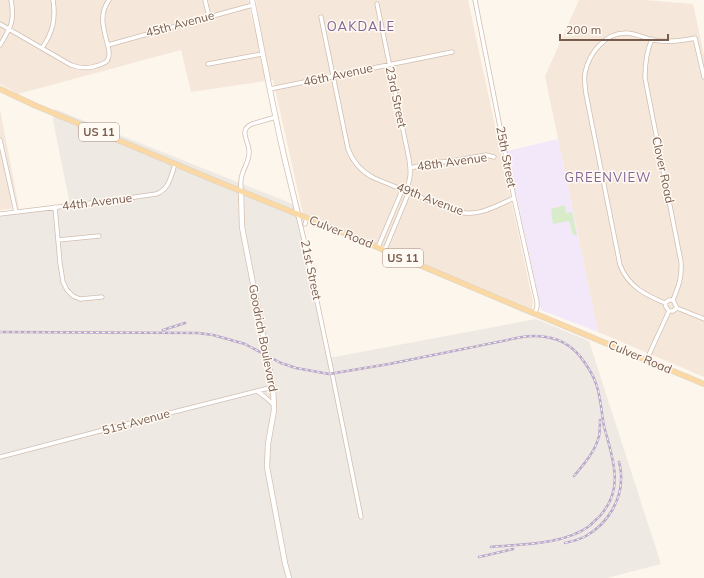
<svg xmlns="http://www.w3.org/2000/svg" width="704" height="578" font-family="Mulish,sans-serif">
<rect width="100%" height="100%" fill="#fdf6ec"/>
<path fill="#f5e8da" d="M 0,0 L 248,0 L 253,23 L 259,21 L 256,0 L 468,0 L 533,302 L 532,309 L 303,214 L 273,80 L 191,92 L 181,50 L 18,94 L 0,84 Z
M 579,0 L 645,0 L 693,4 L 704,55 L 704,377 L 598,332 L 545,76 Z
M 0,109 L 19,208 L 0,210 Z"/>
<path fill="#efe9e4" d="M 55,109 L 300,207 L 329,358 L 536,319 L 589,341 L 661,564 L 607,578 L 0,578 L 0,215 L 70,205 L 53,121 Z"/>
<path fill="#f3e8fa" d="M 558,139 L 598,332 L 541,310 L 507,151 Z"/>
<path fill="#d8ecc9" d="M 565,205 L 566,213 L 572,212 L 577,235 L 573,235 L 569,221 L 553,224 L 551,209 Z"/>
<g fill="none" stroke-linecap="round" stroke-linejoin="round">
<defs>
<path id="street" d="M 205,0 L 209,17
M 475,0 L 514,198 L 537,302 L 537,307 L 535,313
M 377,4 L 409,159 C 411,173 411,177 406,191 L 401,193 L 379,245 L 381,249 L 386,247 L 406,199 L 408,194 L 406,191
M 321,17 L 348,149 C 353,162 362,172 374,178 L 454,211 C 477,218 494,207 514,198
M 0,24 L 71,65 C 79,68 87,69 96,66 C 99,65 104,64 107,61 C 116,49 92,23 109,0
M 652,39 C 646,52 645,65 645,78 L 681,262 C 682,278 679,285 673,300
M 0,45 C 11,27 15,21 11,0
M 108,45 L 209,17 L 253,5
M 42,48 C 53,32 56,19 53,0
M 208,64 L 262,54
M 270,89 L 452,52
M 0,140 L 16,212
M 410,168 L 432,163 L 452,161 L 486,155 L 494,157
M 241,191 C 241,186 240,180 242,175 C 244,167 250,160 249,151 C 249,141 238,130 252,124 L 276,117
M 55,207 L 60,263 L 63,282 L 67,290 L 73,296 L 80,299 L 102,297
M 0,214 L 108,201 L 156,194 C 169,190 171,176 175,164
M 298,215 L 305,244 L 332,373 L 361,517
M 305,224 L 307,218
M 58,240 L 99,236
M 669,300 L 673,300 L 677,308 L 673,311 L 669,311 L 666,307 L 665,303 Z
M 665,303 C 645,295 628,286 620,265 L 586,94 C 585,87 584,79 585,73 C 589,53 605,33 626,33 C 635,33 644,38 653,40 C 667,43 681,41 695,38 L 704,77
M 677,308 L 704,319
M 647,359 L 669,311
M 257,391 L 265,397 L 274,405
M 0,457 L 146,419 L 273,387"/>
<path id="secondary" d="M 252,0 C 262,49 271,98 282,147 C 287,170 293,192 298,215
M 241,191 L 242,227 L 273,387 L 274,410 L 268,444 L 267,467 L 285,563 L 289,578"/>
<path id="primary" d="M 0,89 L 34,105 L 216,181 L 339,231 L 507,302 L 704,384"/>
</defs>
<use href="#street" stroke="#d1beb0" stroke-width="5"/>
<use href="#secondary" stroke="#d6c0b0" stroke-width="6"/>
<use href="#primary" stroke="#dad1cd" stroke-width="6"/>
<use href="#street" stroke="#fff" stroke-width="3.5"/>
<use href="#secondary" stroke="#fff" stroke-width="4.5"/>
<use href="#primary" stroke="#fbd9a5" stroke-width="5"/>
<defs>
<path id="rail" d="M 163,330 L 185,323
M 0,332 L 198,333 L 213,335 L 245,344 L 281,363 L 296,368 L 329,374 L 389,364 L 522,337 C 549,333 570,340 585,363 C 589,369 593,375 595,381 C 601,395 601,411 604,426 C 612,458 626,488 599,517 C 595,520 592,524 588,527 C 562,545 522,544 491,547
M 574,476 C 584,464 595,452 599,436 C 600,431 600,426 600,420
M 565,543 C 572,541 579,540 586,536 C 607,524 623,500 621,474 C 621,470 620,466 619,462
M 479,557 L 513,549"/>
</defs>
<use href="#rail" stroke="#b9a8c9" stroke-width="2.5"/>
<use href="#rail" stroke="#fffaf3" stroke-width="1" stroke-dasharray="3" stroke-linecap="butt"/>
</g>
<g text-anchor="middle" stroke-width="3" stroke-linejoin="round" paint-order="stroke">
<g fill="#fffaf3" stroke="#a28b7f" stroke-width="1">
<rect x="79" y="123" width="40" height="18" rx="3"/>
<rect x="383" y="249" width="40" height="18" rx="3"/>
</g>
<g font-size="11" font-weight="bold" fill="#7a5c4d">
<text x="99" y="136">US 11</text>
<text x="403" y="262">US 11</text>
</g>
<g font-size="12" fill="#7a5c4d" stroke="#fffaf3">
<text transform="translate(180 24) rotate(-15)" y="4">45th Avenue</text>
<text transform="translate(338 75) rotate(-12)" y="4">46th Avenue</text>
<text transform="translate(396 97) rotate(78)" y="4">23rd Street</text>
<text transform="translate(506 157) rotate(79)" y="4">25th Street</text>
<text transform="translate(452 162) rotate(-8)" y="4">48th Avenue</text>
<text transform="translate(663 170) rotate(78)" y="4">Clover Road</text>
<text transform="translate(430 199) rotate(21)" y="4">49th Avenue</text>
<text transform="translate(97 202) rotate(-7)" y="4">44th Avenue</text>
<text transform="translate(341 232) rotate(22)" y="4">Culver Road</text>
<text transform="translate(311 270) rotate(78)" y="4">21st Street</text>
<text transform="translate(263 338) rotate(79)" y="4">Goodrich Boulevard</text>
<text transform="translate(640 357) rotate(23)" y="4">Culver Road</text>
<text transform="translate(136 422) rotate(-15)" y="4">51st Avenue</text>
</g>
<g font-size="13" letter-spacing="1" fill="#846695" stroke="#fffaf3">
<text x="361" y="31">OAKDALE</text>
<text x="608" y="182">GREENVIEW</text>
</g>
</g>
<path d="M560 34v6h108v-6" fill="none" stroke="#7a5c4d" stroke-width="2"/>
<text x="566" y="34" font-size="12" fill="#7a5c4d" stroke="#fffaf3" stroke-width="3" paint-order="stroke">200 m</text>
</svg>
